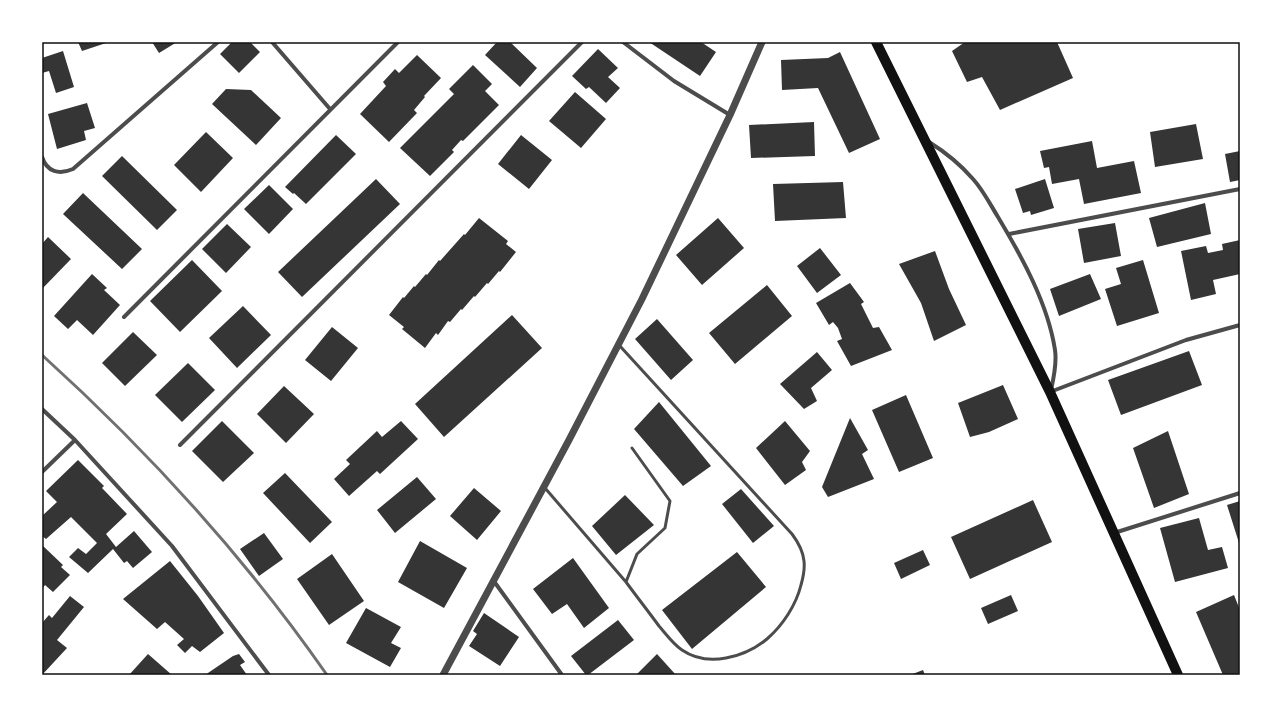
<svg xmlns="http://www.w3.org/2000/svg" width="1282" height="717" font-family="Mulish,sans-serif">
<rect width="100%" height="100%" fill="#fff"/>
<path fill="#353535" d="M 78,42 L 109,42 L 82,51 Z
M 152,42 L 177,42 L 159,53 Z
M 232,42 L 250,42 L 260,52 L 239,73 L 220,54 Z
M 497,42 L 510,42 L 537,68 L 520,87 L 485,55 Z
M 649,42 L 701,42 L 716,52 L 700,76 Z
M 965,42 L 1057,42 L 1073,78 L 1000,110 L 982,77 L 967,82 L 952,51 Z
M 598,49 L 618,68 L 608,77 L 620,88 L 606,103 L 589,87 L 586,89 L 572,76 Z
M 63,51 L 74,87 L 56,93 L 49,71 L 42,73 L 42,58 Z
M 840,52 L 880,139 L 849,153 L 818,88 L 782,90 L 781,60 L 828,58 Z
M 417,55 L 441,78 L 424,96 L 425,97 L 414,110 L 417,113 L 389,142 L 360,114 L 386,86 L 383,82 L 395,69 L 399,73 Z
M 473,65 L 492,84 L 485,91 L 499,105 L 463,141 L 461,140 L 452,150 L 454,152 L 430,176 L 400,148 L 454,94 L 449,89 Z
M 226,89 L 251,90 L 281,118 L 256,145 L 212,104 Z
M 575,92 L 606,119 L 581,148 L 549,121 Z
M 87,103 L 95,128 L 84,131 L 86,140 L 57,149 L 48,114 Z
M 814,122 L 815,156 L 751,158 L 749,125 Z
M 1196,124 L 1203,159 L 1155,167 L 1150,132 Z
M 206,132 L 233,158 L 201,192 L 174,165 Z
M 336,135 L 356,154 L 306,204 L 294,193 L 293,194 L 285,187 Z
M 521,135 L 552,160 L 529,189 L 498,164 Z
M 1092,141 L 1097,168 L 1134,161 L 1141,193 L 1084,204 L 1079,179 L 1052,184 L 1049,167 L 1044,168 L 1040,151 Z
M 1240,151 L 1240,180 L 1230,182 L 1225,154 Z
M 122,156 L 177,210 L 157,230 L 102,176 Z
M 376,179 L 400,204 L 302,297 L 278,272 Z
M 1045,179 L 1054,208 L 1031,215 L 1030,211 L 1023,213 L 1015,189 Z
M 843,182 L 846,218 L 775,221 L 773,184 Z
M 269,185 L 293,209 L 269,234 L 244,209 Z
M 83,193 L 142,249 L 122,269 L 63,214 Z
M 1205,203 L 1211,234 L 1157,247 L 1149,218 Z
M 479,218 L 508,241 L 506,244 L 516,252 L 500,272 L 499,271 L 488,284 L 487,283 L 475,297 L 474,296 L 462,310 L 461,309 L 450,322 L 448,321 L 438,335 L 436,333 L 425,348 L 402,329 L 404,327 L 389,315 L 403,297 L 404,298 L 414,286 L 415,287 L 426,274 L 427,275 L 439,260 L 440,261 L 464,234 L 465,235 Z
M 718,218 L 744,248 L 702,285 L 676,255 Z
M 1115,223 L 1121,256 L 1084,263 L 1078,229 Z
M 227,224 L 251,247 L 226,273 L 202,249 Z
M 48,237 L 71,259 L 42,289 L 42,244 Z
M 1240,240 L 1240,274 L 1213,280 L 1216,294 L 1191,300 L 1181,251 L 1206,246 L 1208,253 L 1223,250 L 1222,244 Z
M 820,248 L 841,275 L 817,293 L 797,266 Z
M 935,251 L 949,289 L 966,325 L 934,341 L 921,303 L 899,264 Z
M 192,260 L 222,291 L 180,332 L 150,301 Z
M 1143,260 L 1159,313 L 1117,326 L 1105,289 L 1121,284 L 1116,268 Z
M 92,274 L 107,288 L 104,290 L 120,305 L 93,335 L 77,320 L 68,329 L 54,316 Z
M 1090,274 L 1101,299 L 1059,316 L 1050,289 Z
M 850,283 L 864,302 L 861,304 L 873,328 L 879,327 L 892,350 L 851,366 L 837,341 L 842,339 L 838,328 L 833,322 L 829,325 L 816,303 Z
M 767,285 L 792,316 L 735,364 L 709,333 Z
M 243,306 L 271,335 L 237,368 L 209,338 Z
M 512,315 L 542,348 L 444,437 L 415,404 Z
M 657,319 L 693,360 L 671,380 L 635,339 Z
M 332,327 L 358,348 L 331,381 L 305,360 Z
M 133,332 L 157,355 L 125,386 L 102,363 Z
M 1189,351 L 1202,385 L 1121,415 L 1108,380 Z
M 817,352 L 832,370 L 811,388 L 817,401 L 804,409 L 780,384 Z
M 188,363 L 215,390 L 182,422 L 155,395 Z
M 1003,385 L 1018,419 L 989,432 L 970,437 L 958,403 Z
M 284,386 L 314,414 L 286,443 L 257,414 Z
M 906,395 L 933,458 L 899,472 L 872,410 Z
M 659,402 L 711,466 L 683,486 L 634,429 Z
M 850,418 L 868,450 L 862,454 L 874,479 L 828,497 L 822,487 Z
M 222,421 L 254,453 L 223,482 L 192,451 Z
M 401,421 L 418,439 L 380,474 L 377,471 L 349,496 L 334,479 L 350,464 L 346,460 L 377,431 L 382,437 Z
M 785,421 L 810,451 L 802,462 L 806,470 L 785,485 L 756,448 Z
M 1168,431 L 1189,494 L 1154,508 L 1133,448 Z
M 78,460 L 104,486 L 102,488 L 127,514 L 106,534 L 116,547 L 134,531 L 152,552 L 133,568 L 127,561 L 124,563 L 113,549 L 88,573 L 69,557 L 78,548 L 86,554 L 97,543 L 71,517 L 46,539 L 42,536 L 42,516 L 57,502 L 46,491 Z
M 285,473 L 332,522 L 310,543 L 263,493 Z
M 417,477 L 436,499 L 395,533 L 377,510 Z
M 474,488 L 501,511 L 477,540 L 450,516 Z
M 741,489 L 774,526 L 753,543 L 722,504 Z
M 625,495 L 654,525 L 616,555 L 592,526 Z
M 1033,500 L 1052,542 L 970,579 L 951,537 Z
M 1240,501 L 1240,546 L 1227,505 Z
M 1199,518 L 1208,550 L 1222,547 L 1228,568 L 1175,582 L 1160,528 Z
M 264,533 L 283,559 L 259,576 L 240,549 Z
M 420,541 L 467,568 L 444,608 L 398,582 Z
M 42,545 L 63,565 L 61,567 L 70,575 L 53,592 L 45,585 L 42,589 Z
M 923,550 L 930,565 L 901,579 L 894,563 Z
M 737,552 L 766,587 L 692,649 L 662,610 Z
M 332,554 L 364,601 L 329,625 L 297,579 Z
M 573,558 L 609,608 L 584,628 L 567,604 L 552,614 L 533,589 Z
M 170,561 L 198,596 L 224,633 L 200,652 L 192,646 L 185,653 L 177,645 L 184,639 L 165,622 L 157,629 L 123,599 Z
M 1011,595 L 1018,611 L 988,624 L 981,608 Z
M 1234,595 L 1240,610 L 1240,675 L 1223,675 L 1196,612 Z
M 70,596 L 84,607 L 57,640 L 67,648 L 42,675 L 42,623 L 49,615 L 52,618 Z
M 366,608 L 401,627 L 391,643 L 401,648 L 390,667 L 346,643 Z
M 484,613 L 519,637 L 500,666 L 469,646 L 477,634 L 473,631 Z
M 618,620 L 634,640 L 588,675 L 586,675 L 571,656 Z
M 148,654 L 172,675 L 129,675 Z
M 239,654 L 245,662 L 240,665 L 247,675 L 205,675 L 233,656 Z
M 657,654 L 676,675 L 636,675 Z
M 923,670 L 925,675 L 910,675 Z"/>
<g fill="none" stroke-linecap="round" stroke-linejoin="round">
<path stroke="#4c4c4c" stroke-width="3" d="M 619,345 L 792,534 C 798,542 803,551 804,561 C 805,570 803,578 801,585 C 796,605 783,625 767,639 C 745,657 708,668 682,650 C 673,644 666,634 659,626 C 648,611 637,597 626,582 L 637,554 L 665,528 L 670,501 L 632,448
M 545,488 L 626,582"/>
<path stroke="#4c4c4c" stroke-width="4" d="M 272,42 L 330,109
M 623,42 L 674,81 L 730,115
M 929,142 C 945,152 960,164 973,179 C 983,190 990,204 998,217 C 1022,257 1048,304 1055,350 C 1057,363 1054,377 1051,390
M 42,157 C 47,172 59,175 73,169 L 218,42
M 1009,234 L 1240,189
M 124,317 L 398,42
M 1050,392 L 1186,340 L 1240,325
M 42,409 L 75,440 L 172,546 L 269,675
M 180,445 L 582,42
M 42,472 L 75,440
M 1114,533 L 1240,493
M 493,580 L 562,675"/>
<path stroke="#4c4c4c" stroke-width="7" d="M 443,675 L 569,440 L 642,299 L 730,115 L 762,42"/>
<path stroke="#111" stroke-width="10" d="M 876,42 L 1050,392 L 1178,675"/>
<path stroke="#707070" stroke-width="3" d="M 42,355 C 148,451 245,557 327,675"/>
</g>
<rect width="1282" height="717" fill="none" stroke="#ffffff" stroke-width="86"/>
<rect x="43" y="43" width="1196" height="631" fill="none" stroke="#111" stroke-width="1.5"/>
</svg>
